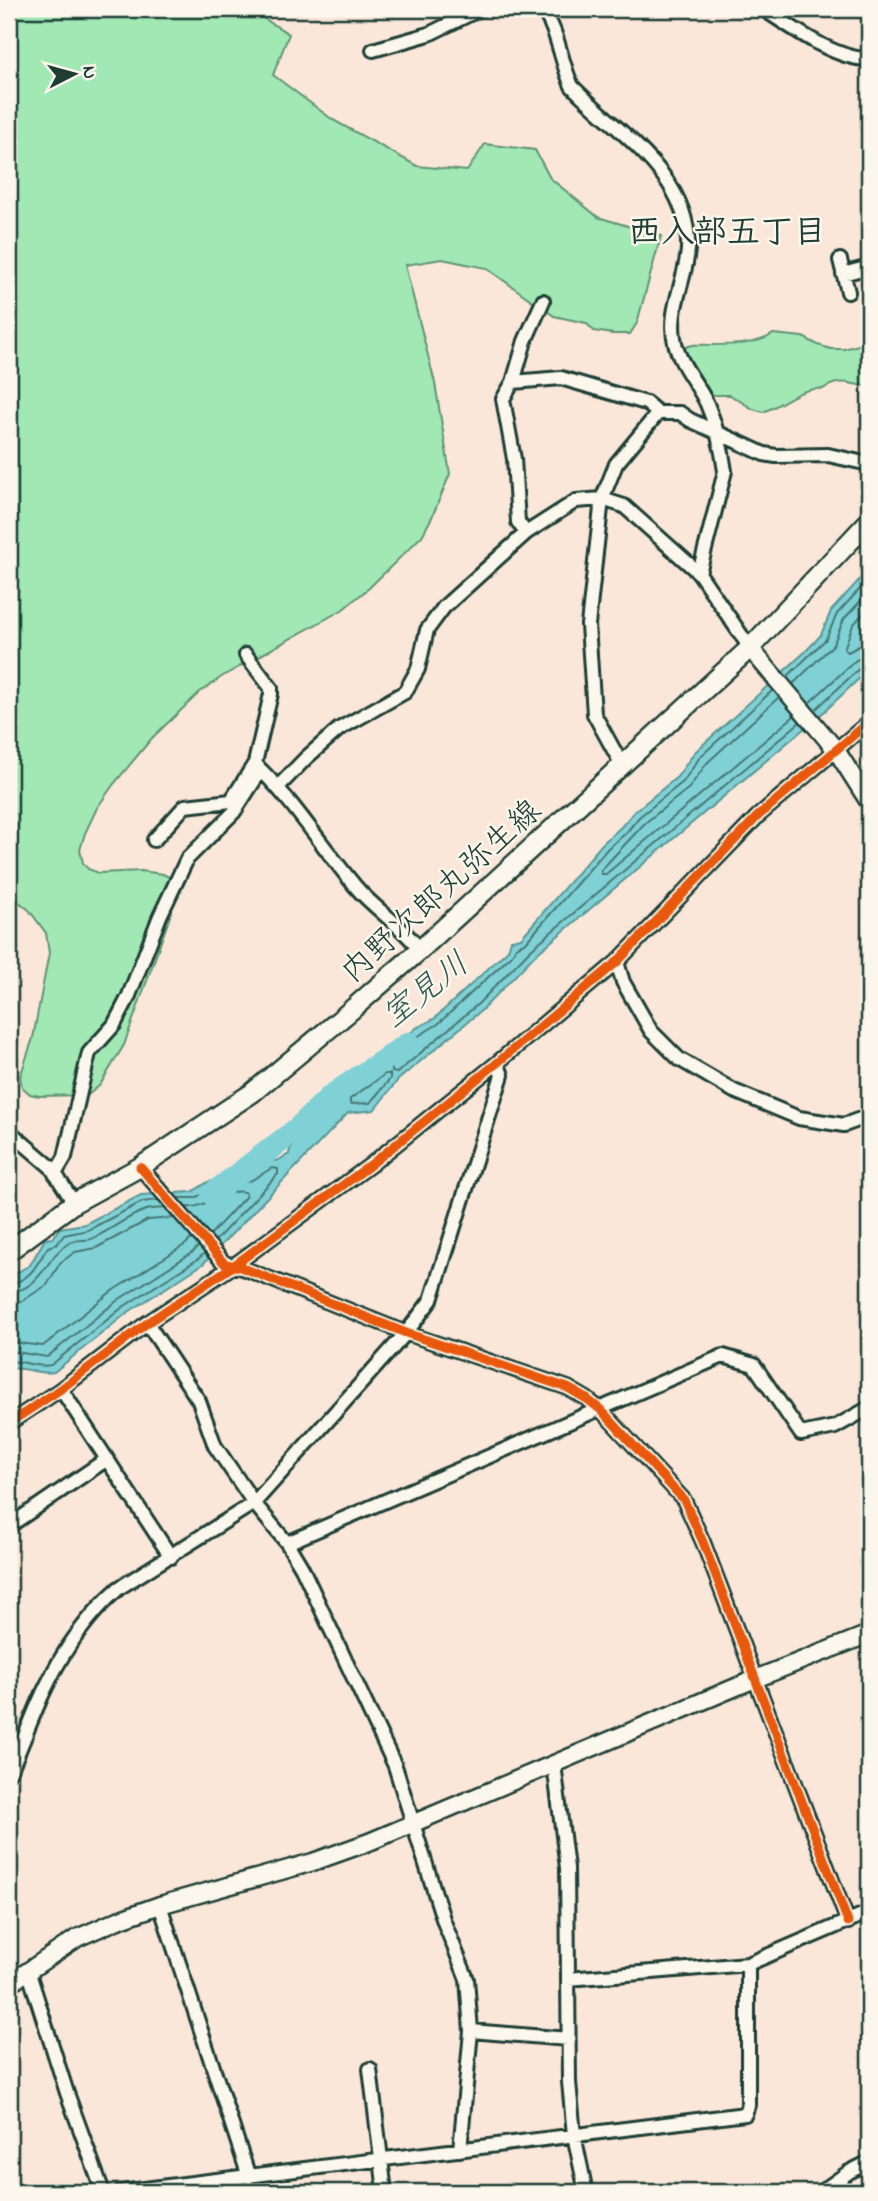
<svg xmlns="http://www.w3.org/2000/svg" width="878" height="2201" font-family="'Indie Flower','Klee One',sans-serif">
<rect width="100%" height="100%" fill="#fae7d9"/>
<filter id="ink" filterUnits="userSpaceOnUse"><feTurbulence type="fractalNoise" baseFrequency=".0143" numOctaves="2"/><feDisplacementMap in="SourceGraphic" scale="14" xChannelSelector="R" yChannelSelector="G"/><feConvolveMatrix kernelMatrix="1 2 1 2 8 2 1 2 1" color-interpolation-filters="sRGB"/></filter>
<g filter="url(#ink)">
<path fill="#a1e8b5" stroke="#609274" stroke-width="2" d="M 9,9 L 265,9 L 263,18 L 289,34 L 273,75 L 333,120 L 417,166 L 467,171 L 485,144 L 535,150 L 550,178 L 598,217 L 661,236 L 637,323 L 630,334 L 613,334 L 594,331 L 586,323 L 554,316 L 486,268 L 442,259 L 405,265 L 435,383 L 450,474 L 432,517 L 422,536 L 369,588 L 342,610 L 223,676 L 200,692 L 152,738 L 113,785 L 97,808 L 85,833 L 80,850 L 83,863 L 88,869 L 99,873 L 141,871 L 163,874 L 173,879 L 176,894 L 169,919 L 124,1045 L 100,1085 L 88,1095 L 39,1096 L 30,1094 L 22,1087 L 20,1077 L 33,1038 L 49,953 L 46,933 L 29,910 L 9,894 Z
M 773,334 L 803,337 L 818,345 L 831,349 L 844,349 L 869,342 L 869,386 C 849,385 842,377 823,389 C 801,386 783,405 763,412 L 753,409 L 730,395 L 707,395 L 682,352 L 684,348 C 693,343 701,345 712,345 C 731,345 757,345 773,334 Z"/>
<path fill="#80d1d6" stroke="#599695" stroke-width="2" d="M 869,569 L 869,669 L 825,711 L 534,956 L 483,1009 L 398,1080 L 374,1110 L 348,1113 L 203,1264 L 127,1313 L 54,1372 C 38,1375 24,1366 9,1369 L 9,1277 L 30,1265 L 45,1239 L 53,1238 L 60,1228 L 85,1224 L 141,1195 L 192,1192 L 208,1182 L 250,1173 C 254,1166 269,1159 277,1161 L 289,1154 L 290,1149 L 325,1106 L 355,1088 L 385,1066 L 384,1057 L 416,1028 L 434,1019 L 508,950 L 511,940 L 521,938 L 603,843 L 621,827 L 634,812 L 677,777 L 695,752 L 805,652 L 821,635 L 831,611 Z"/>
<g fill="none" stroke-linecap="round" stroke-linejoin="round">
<path stroke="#467875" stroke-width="2" d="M 869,607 L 853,625 L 844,649 L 848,652 L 859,646 L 869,645
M 787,677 L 826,639 L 837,614 L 869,579
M 793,684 L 833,645 L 844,619 L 869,592
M 773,690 L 700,757 L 683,782 L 639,817 L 626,833 L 608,848 L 526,942 L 516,947 L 512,955 L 438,1024 L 420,1035 L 394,1056 L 391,1060 L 392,1072 L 397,1073 L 478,1004 L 530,950 L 800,722
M 779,697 L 707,763 L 689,788 L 645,823 L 601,870 L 601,874 L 606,874 L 794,716
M 809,703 L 856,660 L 869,656
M 815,710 L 862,666 L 869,664
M 385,1074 L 390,1074 L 390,1079 L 370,1103 L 350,1104 L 350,1099 Z
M 178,1198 L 195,1198 L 211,1189 L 252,1180 L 272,1168 L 278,1169 L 278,1174 L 215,1241
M 185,1207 C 205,1210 221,1188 245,1192 L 246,1196 L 210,1235
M 9,1284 C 32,1280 37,1263 48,1247 L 57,1244 L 64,1235 L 88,1230 L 142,1202 L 158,1200
M 9,1292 C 41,1291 46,1256 69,1243 C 75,1239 84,1241 91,1239 C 109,1232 125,1217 144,1211 C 150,1208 159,1209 166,1208
M 9,1303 L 22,1301 L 47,1285 L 60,1263 L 75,1252 L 96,1248 L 148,1220 L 174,1218
M 9,1342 L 43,1346 L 112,1291 L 186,1244 L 192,1238
M 9,1353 L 16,1352 L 47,1357 L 118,1300 L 193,1252 L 199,1246
M 9,1362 C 23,1359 36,1369 51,1365 L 123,1307 L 198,1259 L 205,1253"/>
<path stroke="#80d1d6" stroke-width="23" d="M 212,1194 L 298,1128 L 331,1096 L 409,1043"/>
<defs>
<path id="minor" d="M 542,9 C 559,32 560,60 572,86 C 617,133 691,175 688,249 C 686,281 667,311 675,343 C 680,365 698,384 707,404 C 716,425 722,449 725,471 L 699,573
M 763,9 C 792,27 835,60 869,59
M 373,50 L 429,34 L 480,9
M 840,260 L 848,292
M 843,274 L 869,267
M 513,382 L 561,378 L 646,403 L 658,413
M 526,533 L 518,522 L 514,459 L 503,399 L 513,382 L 525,341 L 543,301
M 246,655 L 271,688 L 271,694 L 255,763 L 259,768
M 622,765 L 594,714 L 588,625 L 602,499 L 616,464 L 658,413 L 680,413 L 690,420 L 764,454 L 776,456 L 828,455 L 869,464
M 278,787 L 306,758 L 339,729 L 405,692 L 418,669 L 427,630 L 444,607 L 526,533 L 576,501 L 602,499 L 624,506 L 699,573 L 750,648
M 154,840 L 185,806 L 231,801 L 255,763
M 617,962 L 623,982 L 651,1031 L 679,1059 L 734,1091 L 799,1118 L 844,1125 L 869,1116
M 9,1131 L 51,1167 L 74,1203
M 140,1167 L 224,1263 L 243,1268 L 406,1333 L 568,1388 L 587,1399 L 601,1410 L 684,1500 L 703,1542 L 848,1922
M 55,1174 L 65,1157 L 89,1053 L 114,1025 L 128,998 L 160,916 L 187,859 L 234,812 L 261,770 C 296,805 323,848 355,886 C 375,910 402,925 420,950
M 147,1323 L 199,1401 L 215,1446 L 254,1503 L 287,1543 L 302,1568 L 395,1766 L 444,1922 L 467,1979 L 471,2031
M 61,1389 L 171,1557
M 9,1423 L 61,1389 L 147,1323 L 233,1266 L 369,1166 L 497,1063 L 617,962 L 758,816 L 869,722
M 9,1526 L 107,1459
M 287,1543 L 723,1356 L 754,1365 L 801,1434 L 835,1427 L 869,1408
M 554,1764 L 567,1868 L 569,2082 L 574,2135 L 586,2192
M 9,1773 C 23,1744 33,1712 48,1683 C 64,1649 90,1613 119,1588 L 254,1503 L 406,1333 L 431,1300 L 502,1075 L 497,1063
M 160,1905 L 249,2177
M 28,1970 L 67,2093 L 103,2192
M 568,1979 L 748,1964 L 869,1912
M 370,2069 L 385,2192
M 460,2150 L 471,2031 L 568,2039
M 120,2192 L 745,2114 L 748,2105 L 748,1964
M 821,2192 L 849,2172 L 869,2162"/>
<path id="tertiary" d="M 750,648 L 836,750 L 869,802
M 9,1984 L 77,1938 L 118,1920 L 160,1905 L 313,1862 L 369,1842 L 755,1679 L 869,1634"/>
<path id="secondary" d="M 9,1251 L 74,1203 L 140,1167 L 252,1093 L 349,1012 L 420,950 L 750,648 L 869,521"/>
</defs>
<use href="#minor" stroke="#1f3d34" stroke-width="18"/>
<use href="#tertiary" stroke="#1f3d34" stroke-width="21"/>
<use href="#secondary" stroke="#1f3d34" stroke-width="23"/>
<use href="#minor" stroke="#fbf7ec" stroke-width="12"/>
<use href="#tertiary" stroke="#fbf7ec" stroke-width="16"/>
<use href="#secondary" stroke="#fbf7ec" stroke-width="18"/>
<defs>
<path id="cycleway" d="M 140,1167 L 224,1263 L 243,1268 L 406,1333 L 568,1388 L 587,1399 L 601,1410 L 684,1500 L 703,1542 L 848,1922
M 9,1423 L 61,1389 L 147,1323 L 233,1266 L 369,1166 L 497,1063 L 617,962 L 758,816 L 869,722"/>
</defs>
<use href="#cycleway" stroke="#fbf7ec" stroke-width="13"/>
<use href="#cycleway" stroke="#e8590c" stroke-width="9"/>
</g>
</g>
<g text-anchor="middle" stroke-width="5" stroke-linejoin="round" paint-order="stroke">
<g font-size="32" fill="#1f3d34" stroke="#fbf7ec">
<text transform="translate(440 890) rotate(-42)" y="11">内野次郎丸弥生線</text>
</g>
<g font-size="33" font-weight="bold" fill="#1f3d34" stroke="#fbf7ec">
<text x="727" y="242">西入部五丁目</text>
</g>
<g font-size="33" font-style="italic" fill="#325b54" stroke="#fbf7ec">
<text transform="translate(424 988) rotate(-38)" y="12">室見川</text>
</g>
</g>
<rect width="878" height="2201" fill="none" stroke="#fbf7ec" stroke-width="35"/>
<rect x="18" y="18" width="843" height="2166" fill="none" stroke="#1f3d34" stroke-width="2.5" filter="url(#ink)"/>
<g transform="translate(74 74) rotate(84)" stroke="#fbf7ec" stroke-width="5" paint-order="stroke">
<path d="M0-5L12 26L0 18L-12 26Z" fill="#1f3d34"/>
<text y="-10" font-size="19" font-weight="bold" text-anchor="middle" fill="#1f3d34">N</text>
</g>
</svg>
